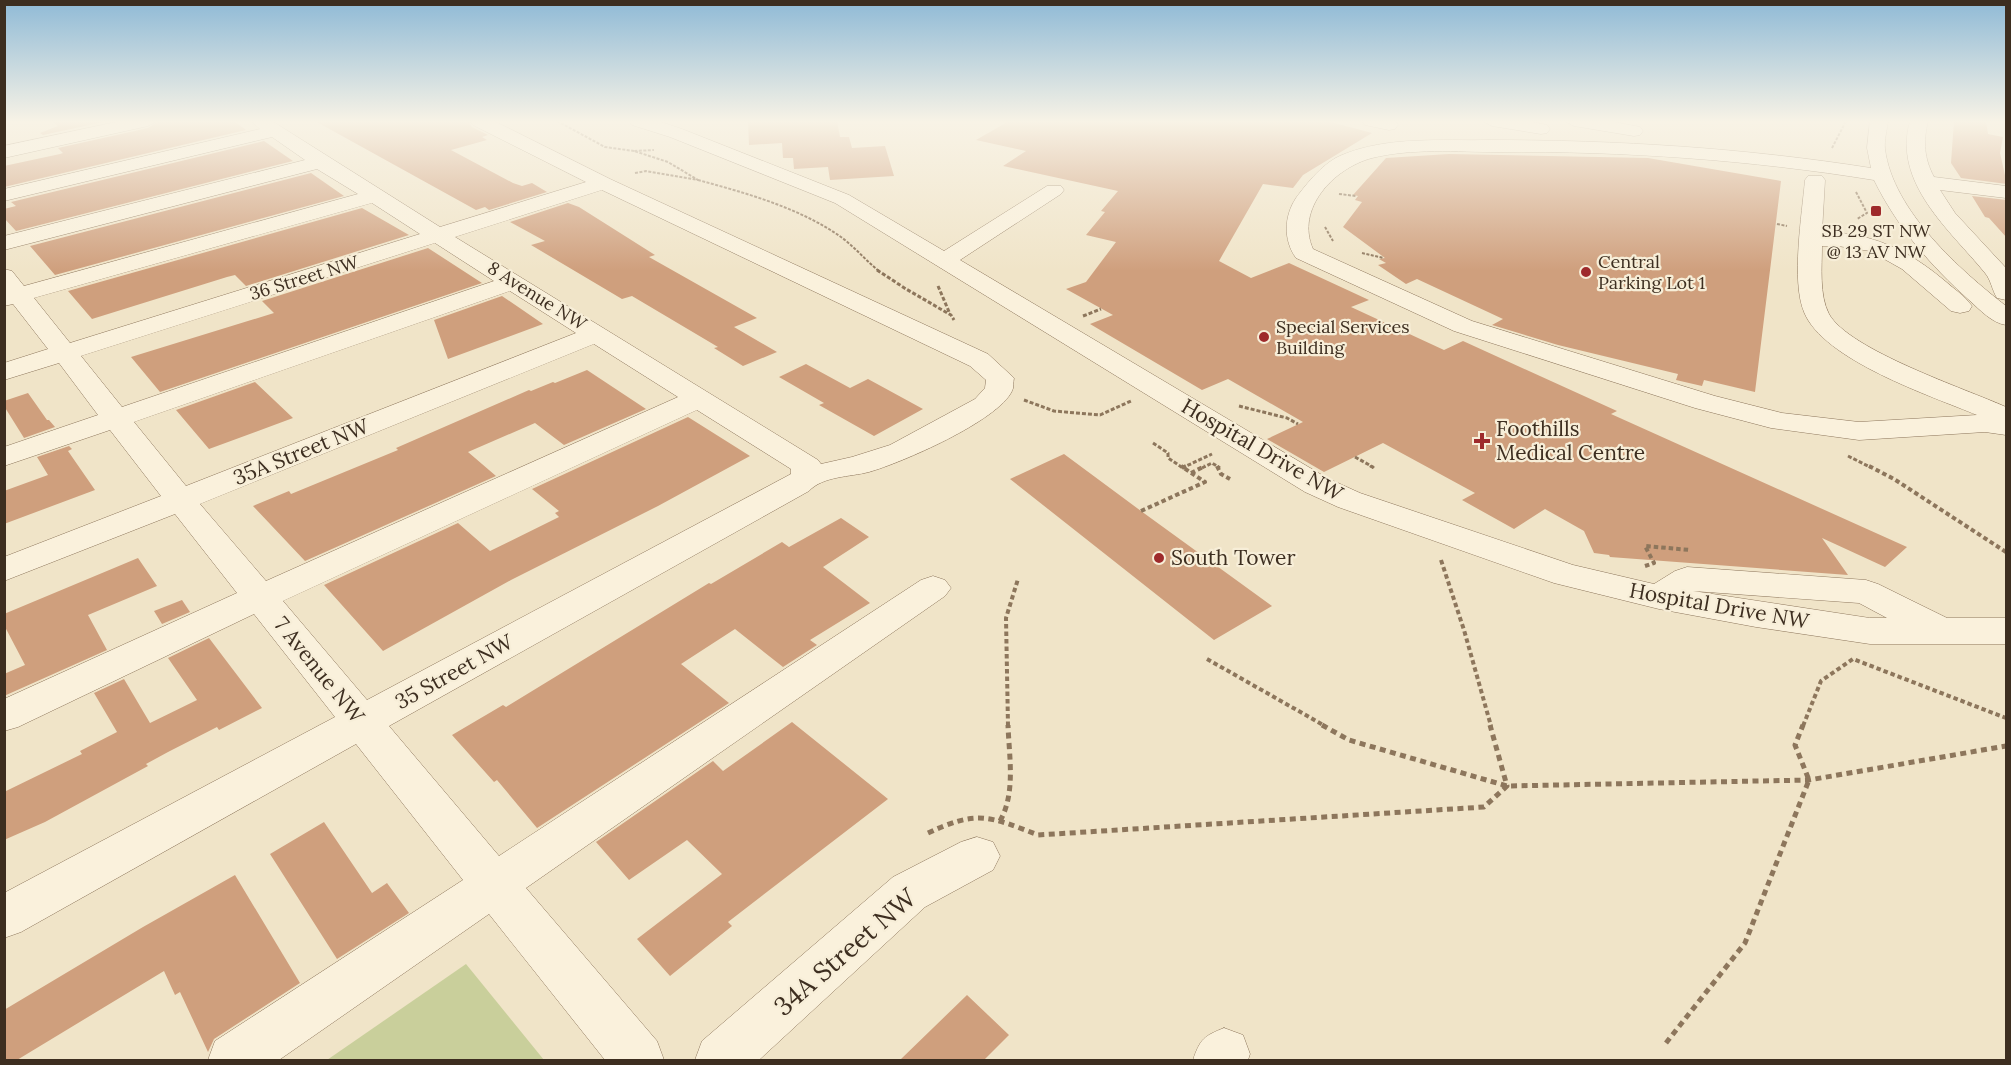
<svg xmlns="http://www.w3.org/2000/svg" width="2011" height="1065" font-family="Lora,serif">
<rect width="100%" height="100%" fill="#f0e4c8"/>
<path fill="#c9cf9b" d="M 466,964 L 544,1060 L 327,1060 Z"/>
<path fill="#cf9f7d" d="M 52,121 L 108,121 L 43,135 L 40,133 L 58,126 Z
M 159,121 L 234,121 L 246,130 L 4,187 L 4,166 L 60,154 L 63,153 L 58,148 L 148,128 Z
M 315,121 L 468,121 L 472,127 L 488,135 L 482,137 L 487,140 L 451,150 L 513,183 L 522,186 L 532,183 L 547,192 L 489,210 L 485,207 L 476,210 Z
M 748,121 L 837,121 L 840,137 L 849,137 L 852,148 L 885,146 L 894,176 L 830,180 L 828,167 L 794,169 L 793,158 L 783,158 L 782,143 L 749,145 Z
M 1009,121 L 1327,121 L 1372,133 L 1303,175 L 1293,188 L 1263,184 L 1219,261 L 1251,278 L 1289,263 L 1369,300 L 1351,307 L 1444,350 L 1463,341 L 1617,411 L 1611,414 L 1907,547 L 1885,567 L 1822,538 L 1848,575 L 1610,557 L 1609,555 L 1594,553 L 1584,531 L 1545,509 L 1514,529 L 1462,500 L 1475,493 L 1383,443 L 1324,472 L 1267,439 L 1303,422 L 1228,379 L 1202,390 L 1090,324 L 1113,315 L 1066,289 L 1086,282 L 1116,242 L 1086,235 L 1105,212 L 1101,211 L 1118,191 L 1003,166 L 1026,151 L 976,140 Z
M 1954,121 L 1986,121 L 1988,134 L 2003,137 L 2000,153 L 2007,184 L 1961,178 L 1951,163 Z
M 264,141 L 293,161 L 16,231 L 4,218 L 4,209 L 16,206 L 11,202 Z
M 1449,154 L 1648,158 L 1781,181 L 1755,392 L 1704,380 L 1702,386 L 1676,380 L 1678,374 L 1558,345 L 1492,325 L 1503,319 L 1417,279 L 1406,284 L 1378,265 L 1386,263 L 1379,259 L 1385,258 L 1343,227 L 1362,202 L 1355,200 L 1358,196 L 1353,195 L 1386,158 Z
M 311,173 L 344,196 L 55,275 L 30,246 Z
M 1972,196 L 2007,200 L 2007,238 L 1989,218 L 1985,217 Z
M 568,203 L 579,207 L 655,255 L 649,257 L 757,318 L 734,327 L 777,352 L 743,366 L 714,348 L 718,347 L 632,296 L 622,299 L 531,245 L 545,241 L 510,222 Z
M 362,208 L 409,235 L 246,286 L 235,275 L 227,277 L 92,319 L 68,291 Z
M 428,248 L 482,283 L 160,392 L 131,357 L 274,313 L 262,301 Z
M 502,296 L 543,324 L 448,359 L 434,320 Z
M 806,364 L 850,388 L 868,379 L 923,409 L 874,436 L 819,405 L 824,403 L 779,377 Z
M 587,370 L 646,409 L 564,445 L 535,423 L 468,452 L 496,476 L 305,561 L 253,506 L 289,491 L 291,494 L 398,450 L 396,448 L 529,390 L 531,391 L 553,382 L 555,383 Z
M 255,382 L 293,418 L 209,449 L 176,410 Z
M 28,393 L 47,420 L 49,420 L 55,427 L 24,438 L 4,406 L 4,401 Z
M 688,417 L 750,456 L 658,506 L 511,580 L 383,651 L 324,585 L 458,523 L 490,551 L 559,517 L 555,513 L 559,511 L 532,489 Z
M 69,446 L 72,449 L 68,451 L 95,490 L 4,524 L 4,491 L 48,475 L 37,457 Z
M 1064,454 L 1141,511 L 1272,606 L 1214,640 L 1010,479 Z
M 841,518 L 869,537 L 823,567 L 870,603 L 810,640 L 817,645 L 783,667 L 735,629 L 681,664 L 729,703 L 537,828 L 497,780 L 494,782 L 452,735 L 503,705 L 506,707 L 709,583 L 711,584 L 782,542 L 789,547 Z
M 138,558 L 157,586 L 88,615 L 107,650 L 4,696 L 4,674 L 25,665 L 4,625 L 4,614 Z
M 182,600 L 190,612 L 162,624 L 154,611 Z
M 209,638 L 262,708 L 219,730 L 217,727 L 168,752 L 146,764 L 148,766 L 45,822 L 4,840 L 4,792 L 82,754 L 80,751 L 117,732 L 94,693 L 124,679 L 150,723 L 197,700 L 168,658 Z
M 792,722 L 888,799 L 728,922 L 732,926 L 670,976 L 637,939 L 722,874 L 687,840 L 629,880 L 596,842 L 713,761 L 723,771 Z
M 324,822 L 372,893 L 387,883 L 409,913 L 337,959 L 270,854 Z
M 235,875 L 300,983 L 214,1039 L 208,1052 L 180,992 L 175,995 L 164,971 L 17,1060 L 4,1060 L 4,1010 L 143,927 Z
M 967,995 L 1009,1035 L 984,1060 L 900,1060 Z"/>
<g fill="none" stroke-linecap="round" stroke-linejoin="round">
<defs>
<path id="minor" d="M 121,121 L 157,121 L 148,126 L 4,158 L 4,146 Z
M 251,121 L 272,121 L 440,227 L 586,182 L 473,125 L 470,121 L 494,121 L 610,179 L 988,354 L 1014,378 C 1013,382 1014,388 1012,391 C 998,421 901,463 869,472 C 850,477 823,476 809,491 L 389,726 L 499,856 L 921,580 L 933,576 L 945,580 L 951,588 L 945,596 L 526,888 L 657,1041 L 664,1060 L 605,1060 L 489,914 L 279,1060 L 208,1060 L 215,1041 L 463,880 L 356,744 L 21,932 L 4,938 L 4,893 L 335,717 L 254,614 L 18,727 L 4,731 L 4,699 L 237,593 L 175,514 L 4,581 L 4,557 L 161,496 L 110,430 L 4,466 L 4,447 L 98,415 L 59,363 L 4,380 L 4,363 L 48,349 L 13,304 L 4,306 L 4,269 L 12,271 L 24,286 L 358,194 L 317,169 L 4,250 L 4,236 L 305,160 L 272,137 L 4,201 L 4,189 L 260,129 ZM 602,190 L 970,366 L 986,380 L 985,388 L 975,399 L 890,445 L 852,457 L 821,464 L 818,460 L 455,237 ZM 372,203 L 420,234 L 70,343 L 34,298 ZM 435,243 L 494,281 L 122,407 L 81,356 ZM 510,291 L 576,333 L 186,486 L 134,422 ZM 594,344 L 678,397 L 266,581 L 200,504 ZM 697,410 L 791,469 L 791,474 L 367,700 L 283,601 Z
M 629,121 L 658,121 L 682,129 L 849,195 L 944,251 L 1047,186 L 1061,186 L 1064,190 L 1061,194 L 960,260 L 1327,478 L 1360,493 L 1573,565 L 1654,584 L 1675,571 L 1687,567 L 1866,580 L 1878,584 L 1947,618 L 2006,618 L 2006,644 L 1870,644 L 1756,627 L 1659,609 L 1554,583 L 1338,507 L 1305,492 L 835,203 L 670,137 L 632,125 ZM 1693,591 L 1859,603 L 1887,618 L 1870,618 Z
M 1362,121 L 1395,121 L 1398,125 L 1395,129 L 1389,130 L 1365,125 Z
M 1483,121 L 1527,121 L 1547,125 L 1550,129 L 1547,133 L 1541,134 L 1492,126 Z
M 1565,121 L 1609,121 L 1640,127 L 1643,131 L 1640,135 L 1634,136 L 1574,126 Z
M 1870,121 L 1888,121 C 1887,130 1884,140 1885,149 C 1893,211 1960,270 2006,306 L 2006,325 C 1992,323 1980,310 1969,300 C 1930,265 1897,227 1874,180 C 1750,160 1625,151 1498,152 C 1457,152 1412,148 1372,158 C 1334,168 1295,209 1313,249 L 1472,321 L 1715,396 L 1782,413 L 1859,422 L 1977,415 C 1931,396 1823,360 1804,312 C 1791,281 1802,214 1805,180 L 1808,176 L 1822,176 L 1825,180 L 1822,232 C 1871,232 1908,250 1945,281 C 1954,289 1965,296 1972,306 L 1969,311 L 1960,313 L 1951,311 L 1902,269 L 1870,251 L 1838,246 L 1822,246 C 1822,266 1819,295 1829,314 C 1849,350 1966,389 2006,407 L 2006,435 L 1985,432 L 1859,440 L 1771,428 L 1695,408 L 1454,331 L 1296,258 C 1283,240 1284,216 1296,198 C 1307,183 1324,162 1342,155 C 1388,136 1441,141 1490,140 C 1618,140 1744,148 1871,168 L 1867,148 Z
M 1910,121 L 1928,121 C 1923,142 1924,158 1934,177 L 2006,186 L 2006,198 L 1940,190 L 1955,213 L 2006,268 L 2006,300 L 1997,298 C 1992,290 1991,280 1985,273 C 1950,230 1892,183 1910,121 Z
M 977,837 L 993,842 L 1000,856 L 993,870 L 925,907 L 759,1060 L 695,1060 L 702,1041 L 893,877 L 961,842 Z
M 1224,1028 L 1243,1035 L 1250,1054 L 1248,1060 L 1193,1060 C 1200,1039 1204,1036 1224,1028 Z"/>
</defs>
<use href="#minor" stroke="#8d765c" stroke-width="1"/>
<path stroke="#8d765c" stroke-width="2" stroke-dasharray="3 1.5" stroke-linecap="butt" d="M 557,121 L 605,147 L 634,151
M 1832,148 L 1846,121
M 635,173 L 646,171 L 698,180 L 668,162 L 634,151 L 654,150
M 698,180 C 746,193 800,208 841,237 C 855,247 866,261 879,271
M 1856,192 L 1867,213 L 1857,219
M 1339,194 L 1356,196
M 1777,224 L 1787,226
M 1325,227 L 1333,241
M 1362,253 L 1384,258"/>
<path stroke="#8d765c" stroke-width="3" stroke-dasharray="4 2" stroke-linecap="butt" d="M 877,270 L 906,289 L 951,315 L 954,320
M 938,286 L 950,314
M 1083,316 L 1101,309
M 1024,400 L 1054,411 L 1100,415 L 1131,401
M 1239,406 L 1287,418 L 1298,424
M 1153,443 L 1168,453 L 1168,458 L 1183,468
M 1848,456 L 1872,468
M 1355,457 L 1373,467 L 1371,468
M 1182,468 L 1212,454
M 1202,468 L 1212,463 L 1220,468"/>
<path stroke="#8d765c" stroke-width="4" stroke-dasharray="4.5 3" stroke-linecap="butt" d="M 1217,466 L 1221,474 L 1230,479
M 1869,466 L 1894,479 L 2006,552
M 1182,468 L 1186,466
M 1371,468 L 1372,466
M 1191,473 L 1205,466
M 1141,511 L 1205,482 L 1181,466
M 1441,560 L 1464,630 L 1491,726
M 1645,566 L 1654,563 L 1645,546 L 1690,550
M 1207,659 L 1325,726
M 1008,726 L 1006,618 L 1018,579
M 1803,726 L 1821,681 L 1853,659 L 2006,718"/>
<path stroke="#8d765c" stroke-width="5" stroke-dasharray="6 4.5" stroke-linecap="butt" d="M 1322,725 L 1349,740 L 1507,786 L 1809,780 L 2006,746
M 1000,821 C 1016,793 1009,756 1008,725
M 928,833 C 977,810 989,816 1038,835 L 1484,807 L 1507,786 L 1490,725
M 1666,1043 L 1745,943 L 1809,780 L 1795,745 L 1803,725"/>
<use href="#minor" fill="#faf1dc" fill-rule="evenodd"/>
</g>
<linearGradient id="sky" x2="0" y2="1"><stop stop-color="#8fbad6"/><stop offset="0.45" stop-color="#f8f3e6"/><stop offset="1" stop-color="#f8f3e6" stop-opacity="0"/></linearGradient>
<rect width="2011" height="271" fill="url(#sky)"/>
<g fill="#9e2a2b" stroke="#f7eed8" stroke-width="2">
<rect x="1870" y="205" width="12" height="12" rx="3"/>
<circle cx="1586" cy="272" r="6"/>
<circle cx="1264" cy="337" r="6"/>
<path d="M1479 432h6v6h6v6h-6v6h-6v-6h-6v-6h6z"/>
<circle cx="1159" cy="558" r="6"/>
</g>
<g text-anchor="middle" stroke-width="4.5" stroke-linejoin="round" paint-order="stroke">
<g font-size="18" fill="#3d2e20" stroke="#f7eed8" text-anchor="start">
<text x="1876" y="237" text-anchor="middle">SB 29 ST NW<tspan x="1876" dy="21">@ 13 AV NW</tspan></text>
<text x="1598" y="268">Central<tspan x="1598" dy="21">Parking Lot 1</tspan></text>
<text x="1276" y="333">Special Services<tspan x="1276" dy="21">Building</tspan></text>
</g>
<g font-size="18" fill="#3d2e20" stroke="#f7eed8">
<text transform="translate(304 278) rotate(-17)" y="6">36 Street NW</text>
<text transform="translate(537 296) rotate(32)" y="6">8 Avenue NW</text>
</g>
<g font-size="21" fill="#3d2e20" stroke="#f7eed8" text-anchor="start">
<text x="1496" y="436">Foothills<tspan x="1496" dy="24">Medical Centre</tspan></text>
<text x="1171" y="565">South Tower</text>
</g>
<g font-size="21" fill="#3d2e20" stroke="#f7eed8">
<text transform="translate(1262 450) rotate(30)" y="7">Hospital Drive NW</text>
<text transform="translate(301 452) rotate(-22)" y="7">35A Street NW</text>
<text transform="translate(1719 606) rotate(10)" y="7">Hospital Drive NW</text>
<text transform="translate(319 670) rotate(51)" y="7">7 Avenue NW</text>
<text transform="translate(454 672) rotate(-29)" y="7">35 Street NW</text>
</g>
<g font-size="26" fill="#3d2e20" stroke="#f7eed8">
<text transform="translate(845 952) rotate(-41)" y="9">34A Street NW</text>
</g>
</g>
<rect width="2011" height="1065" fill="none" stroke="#3d2e20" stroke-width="12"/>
</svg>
